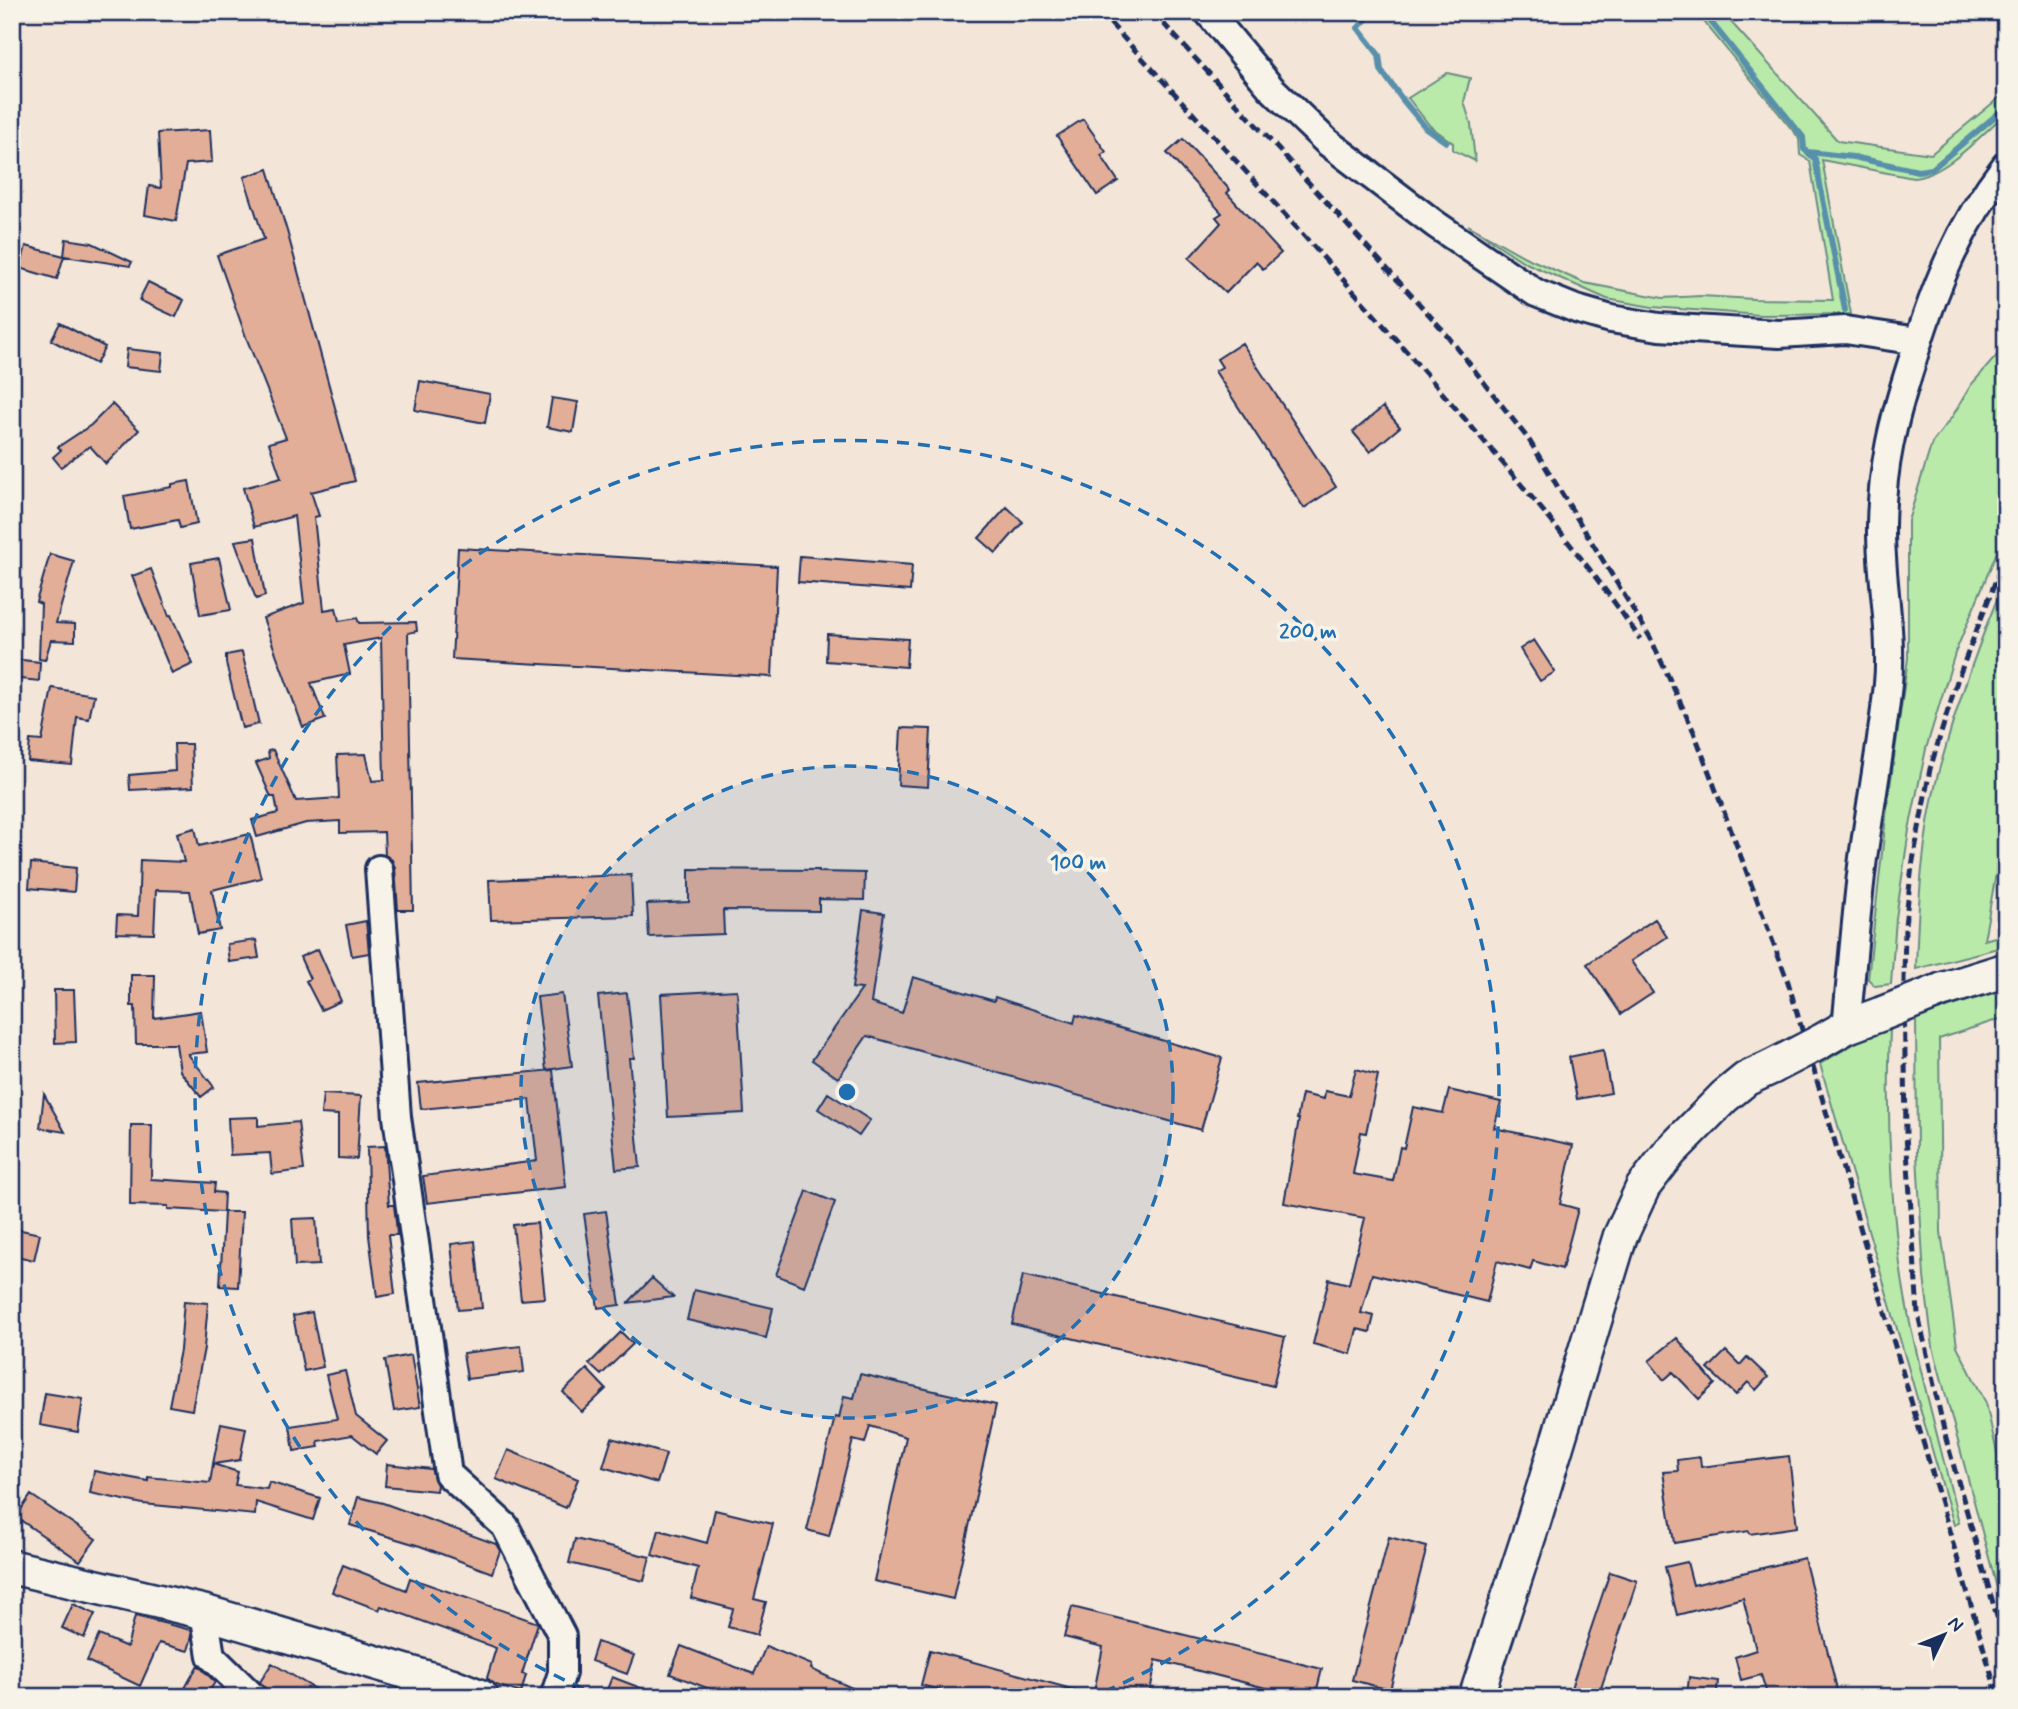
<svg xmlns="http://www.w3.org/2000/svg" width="2018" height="1709" font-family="Mynerve,sans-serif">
<rect width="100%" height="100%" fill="#f3e5d8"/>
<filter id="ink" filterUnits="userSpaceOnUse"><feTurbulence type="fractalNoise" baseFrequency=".0143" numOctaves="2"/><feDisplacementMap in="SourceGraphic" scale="14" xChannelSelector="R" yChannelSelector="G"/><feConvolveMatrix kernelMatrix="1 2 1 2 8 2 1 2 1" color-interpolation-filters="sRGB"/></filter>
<g filter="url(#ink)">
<path fill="#b9eaa9" stroke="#6a8c84" stroke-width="2" d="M 1696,12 L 1722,12 L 1838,141 L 1931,154 L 2006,92 L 2006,113 C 1982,134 1945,176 1913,178 L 1822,160 L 1851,314 L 1761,315 L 1652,307 L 1607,299 L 1524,262 L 1468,225 L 1525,257 L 1584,283 L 1663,298 L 1701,296 L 1754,299 L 1833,300 L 1810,161 L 1800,155 L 1799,138 Z
M 1447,73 L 1470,78 L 1464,102 L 1471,124 L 1475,161 L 1453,150 L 1453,143 L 1430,126 L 1408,98 Z
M 2006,345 L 2006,530 L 1955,653 L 1926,749 L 1909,830 L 1896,918 L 1891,984 L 1875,986 L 1868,979 L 1887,808 L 1908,658 L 1908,521 L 1932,443 L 1952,417 L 1971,385 Z
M 2006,577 L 2006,818 L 1984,940 L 2006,934 L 2006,946 L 1916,969 C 1918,905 1922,837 1938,774 C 1956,707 1979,641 2006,577 Z
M 2006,988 L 2006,1017 L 1939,1039 L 1941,1232 L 1957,1346 L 1986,1403 L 1999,1462 L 2006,1475 L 2006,1522 L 2004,1523 L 2003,1536 L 2006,1537 L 2006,1588 L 1997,1588 L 1933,1347 L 1924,1277 L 1921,1226 L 1917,1155 L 1916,1018 Z
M 1890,1029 C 1886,1125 1891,1237 1912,1332 C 1926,1396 1944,1459 1959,1523 L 1954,1525 L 1820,1064 L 1864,1038 Z"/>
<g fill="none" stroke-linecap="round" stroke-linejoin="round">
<path stroke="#5990ab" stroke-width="6" d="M 1373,12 L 1358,28 L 1379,55 L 1381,70 L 1402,99 L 1426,128 L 1446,142
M 1703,12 L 1803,137 L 1804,149 L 1815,159 L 1845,310
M 1808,152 L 1853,157 L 1918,171 L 1932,169 L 2006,107"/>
</g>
<path fill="#e3ae97" stroke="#1b2f5e" stroke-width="2" d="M 1083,119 L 1106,152 L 1101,155 L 1118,181 L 1097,195 L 1057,136 Z
M 210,130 L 212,162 L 186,164 L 176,221 L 145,215 L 149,186 L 161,188 L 158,133 Z
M 1183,139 L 1230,190 L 1227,193 L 1281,253 L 1263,269 L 1256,262 L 1226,293 L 1189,258 L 1221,223 L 1216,217 L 1222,213 L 1167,153 Z
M 268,169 L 287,231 L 355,481 L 311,492 L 319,516 L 314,517 L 324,610 L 336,608 L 339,621 L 357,618 L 359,623 L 416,622 L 417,631 L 408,633 L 413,910 L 398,910 L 395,868 L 392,860 L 385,855 L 384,832 L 340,833 L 340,821 L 306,823 L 257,837 L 252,820 L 278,813 L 275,797 L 271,797 L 256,763 L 269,758 L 268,751 L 273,750 L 296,801 L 339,798 L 337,755 L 366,754 L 372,781 L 384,780 L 381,638 L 344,645 L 350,674 L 311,683 L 325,719 L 303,727 L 263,618 L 304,603 L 294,516 L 254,527 L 243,488 L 281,478 L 269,443 L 286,438 L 246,337 L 217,255 L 264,239 L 244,177 Z
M 66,239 L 92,243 L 132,262 L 130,266 L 64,256 Z
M 26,246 L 64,256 L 57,279 L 20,268 Z
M 148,282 L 184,300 L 176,317 L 139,300 Z
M 60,323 L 105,347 L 96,364 L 51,340 Z
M 1242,343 L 1336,487 L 1304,508 L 1215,371 L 1222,367 L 1217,359 Z
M 127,349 L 163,353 L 161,371 L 125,367 Z
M 420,381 L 490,394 L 485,423 L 415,410 Z
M 552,398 L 578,402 L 573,432 L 547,427 Z
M 112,404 L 139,430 L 106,464 L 90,446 L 61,467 L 53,457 L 61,450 L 58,447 L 91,425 Z
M 1383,407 L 1400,427 L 1370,452 L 1353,432 Z
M 189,481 L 197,524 L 180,528 L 178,520 L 130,529 L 124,496 L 172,487 L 172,484 Z
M 1007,507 L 1023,522 L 996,553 L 979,538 Z
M 255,538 L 265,596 L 256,599 L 235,541 Z
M 458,548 L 777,566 L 772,677 L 452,659 Z
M 50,554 L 74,561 L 56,623 L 75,624 L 75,641 L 51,640 L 45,660 L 39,659 L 41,604 L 36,602 Z
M 800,556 L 912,565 L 910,591 L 798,582 Z
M 219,558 L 231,610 L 200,615 L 191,563 Z
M 151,569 L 169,616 L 171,615 L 193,664 L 172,674 L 132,576 Z
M 827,634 L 908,639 L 906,667 L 826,661 Z
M 1534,640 L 1555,672 L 1540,681 L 1520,649 Z
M 242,652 L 259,724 L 242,728 L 226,663 L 226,655 Z
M 12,659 L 40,662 L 39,681 L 12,678 Z
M 52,688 L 94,695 L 89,719 L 77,717 L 72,765 L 28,761 L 30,740 L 42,741 Z
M 901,728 L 931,729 L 928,787 L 898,785 Z
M 174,744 L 191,744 L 193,787 L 130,790 L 129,775 L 175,771 Z
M 195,828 L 199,846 L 250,834 L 261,878 L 212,890 L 220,930 L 198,934 L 190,891 L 156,890 L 154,934 L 116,933 L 117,915 L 138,916 L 140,860 L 184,862 L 177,833 Z
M 31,863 L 76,868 L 74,892 L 29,888 Z
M 689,869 L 819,870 L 819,872 L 865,873 L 864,900 L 819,899 L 819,911 L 723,910 L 724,934 L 649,937 L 647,904 L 689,902 Z
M 631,875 L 633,916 L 491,920 L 489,880 Z
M 863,910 L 884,913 L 871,1003 L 902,1013 L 913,977 L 994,1001 L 995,997 L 1074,1023 L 1076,1015 L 1222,1058 L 1201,1130 L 867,1036 L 838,1078 L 812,1060 L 862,989 L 852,988 Z
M 1655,919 L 1667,937 L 1631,961 L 1653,993 L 1621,1014 L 1587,964 Z
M 366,921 L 369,953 L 352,956 L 346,925 Z
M 256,940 L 259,958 L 229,962 L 227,944 Z
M 318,949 L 341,1001 L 321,1010 L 306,981 L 310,979 L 300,957 Z
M 131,975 L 155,975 L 154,1018 L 201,1011 L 207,1052 L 188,1054 L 214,1087 L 201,1097 L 180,1071 L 176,1044 L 136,1044 L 135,1006 L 131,1006 Z
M 54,990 L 74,990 L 76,1042 L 55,1043 Z
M 737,990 L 744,1113 L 668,1117 L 661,994 Z
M 627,993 L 634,1058 L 629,1058 L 640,1167 L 616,1169 L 598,996 Z
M 562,994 L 572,1066 L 546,1070 L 537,997 Z
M 1603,1050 L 1611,1093 L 1577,1099 L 1569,1057 Z
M 1356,1069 L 1378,1075 L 1366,1133 L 1361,1132 L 1353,1174 L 1393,1181 L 1400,1147 L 1404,1148 L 1413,1107 L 1443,1113 L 1449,1090 L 1501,1102 L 1494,1128 L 1573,1145 L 1560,1204 L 1578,1209 L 1562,1269 L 1533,1261 L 1530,1270 L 1497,1261 L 1487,1302 L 1372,1274 L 1361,1313 L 1374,1316 L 1370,1332 L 1357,1329 L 1351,1354 L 1313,1344 L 1329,1279 L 1349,1284 L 1365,1218 L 1284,1203 L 1299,1119 L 1297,1119 L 1302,1094 L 1324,1099 L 1325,1091 L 1349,1096 Z
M 553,1070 L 566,1187 L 427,1203 L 423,1176 L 537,1161 L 530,1099 L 421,1109 L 418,1083 Z
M 828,1093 L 870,1120 L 859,1136 L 818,1109 Z
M 44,1094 L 65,1132 L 40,1128 Z
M 323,1094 L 361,1096 L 357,1159 L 338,1158 L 338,1115 L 321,1114 Z
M 258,1117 L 258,1126 L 298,1122 L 304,1170 L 272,1174 L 270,1153 L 230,1155 L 228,1118 Z
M 131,1125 L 152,1125 L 151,1179 L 215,1183 L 214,1192 L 224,1193 L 223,1212 L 168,1209 L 168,1206 L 130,1205 Z
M 385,1146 L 389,1205 L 394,1205 L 396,1222 L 397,1235 L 388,1235 L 395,1294 L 377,1297 L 369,1236 L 367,1147 Z
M 807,1191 L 835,1202 L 804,1286 L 776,1275 Z
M 606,1211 L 620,1305 L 598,1308 L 584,1214 Z
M 224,1212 L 242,1212 L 238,1287 L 220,1286 Z
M 316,1218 L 319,1265 L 295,1266 L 292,1219 Z
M 537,1223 L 545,1298 L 521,1300 L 513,1225 Z
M 12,1228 L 40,1234 L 34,1260 L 12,1255 Z
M 475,1241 L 482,1308 L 458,1310 L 451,1244 Z
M 1023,1275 L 1285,1337 L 1273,1386 L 1012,1324 Z
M 652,1278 L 673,1297 L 628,1303 Z
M 694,1290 L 773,1308 L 766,1338 L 687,1320 Z
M 184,1301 L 208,1303 L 204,1348 L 192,1410 L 169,1406 L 180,1350 Z
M 312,1312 L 323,1367 L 304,1371 L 293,1316 Z
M 621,1332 L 633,1344 L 601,1375 L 589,1364 Z
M 1677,1338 L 1715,1384 L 1699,1399 L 1673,1372 L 1664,1380 L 1649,1361 Z
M 521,1346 L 524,1372 L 467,1379 L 463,1353 Z
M 1726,1351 L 1740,1365 L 1747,1357 L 1768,1377 L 1756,1390 L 1748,1382 L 1736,1395 L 1708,1369 Z
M 411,1355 L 420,1407 L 394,1411 L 385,1360 Z
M 587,1369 L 606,1389 L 582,1412 L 563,1392 Z
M 345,1371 L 356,1416 L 387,1441 L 376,1454 L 352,1435 L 318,1441 L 319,1447 L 294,1451 L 290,1426 L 337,1419 L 326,1375 Z
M 860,1374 L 996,1405 L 953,1599 L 874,1581 L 906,1437 L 870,1426 L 865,1443 L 853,1440 L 829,1536 L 807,1530 L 835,1417 L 839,1418 L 844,1396 L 854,1398 Z
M 45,1393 L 83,1399 L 78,1432 L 40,1425 Z
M 221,1423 L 246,1428 L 240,1460 L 213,1464 Z
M 612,1438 L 666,1454 L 657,1483 L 603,1467 Z
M 508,1450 L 578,1479 L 566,1508 L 496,1479 Z
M 1789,1456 L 1797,1527 L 1750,1534 L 1749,1531 L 1674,1543 L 1663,1472 L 1678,1471 L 1677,1460 L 1700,1457 L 1701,1467 Z
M 213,1464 L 238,1472 L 235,1485 L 267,1489 L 269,1482 L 320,1498 L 313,1520 L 256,1502 L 255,1515 L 143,1504 L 90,1493 L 94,1471 L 148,1481 L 148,1477 L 210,1483 Z
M 387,1464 L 431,1469 L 437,1485 L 436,1491 L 385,1486 Z
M 31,1495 L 96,1539 L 80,1561 L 16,1517 Z
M 358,1497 L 383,1503 L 496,1544 L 500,1551 L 492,1573 L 420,1546 L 350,1525 Z
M 715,1510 L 773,1524 L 754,1599 L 766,1602 L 757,1635 L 728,1627 L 733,1609 L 691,1598 L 698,1568 L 652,1555 L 659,1530 L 707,1543 Z
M 1389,1537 L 1427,1547 L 1390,1690 L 1352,1680 Z
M 575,1539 L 650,1557 L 644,1581 L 569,1563 Z
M 1804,1558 L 1839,1697 L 1768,1697 L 1761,1675 L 1741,1680 L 1735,1657 L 1756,1650 L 1743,1598 L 1677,1615 L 1665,1567 L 1687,1562 L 1693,1585 Z
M 343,1565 L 406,1590 L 410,1578 L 538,1623 L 522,1674 L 526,1675 L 521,1693 L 496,1685 L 487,1678 L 496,1648 L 381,1606 L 379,1610 L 332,1592 Z
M 1610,1572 L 1637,1581 L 1598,1697 L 1568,1697 Z
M 73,1604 L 95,1614 L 84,1638 L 62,1628 Z
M 1072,1607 L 1322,1669 L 1315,1697 L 1301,1697 L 1156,1660 L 1149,1697 L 1093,1697 L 1103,1647 L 1064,1637 Z
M 135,1616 L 191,1630 L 192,1636 L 188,1651 L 159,1643 L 140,1686 L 87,1661 L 99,1635 L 127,1647 Z
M 597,1642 L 634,1655 L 627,1674 L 591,1661 Z
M 681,1646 L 754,1674 L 766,1646 L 812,1665 L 811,1669 L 871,1697 L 731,1697 L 670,1674 Z
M 930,1650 L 1079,1691 L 1078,1697 L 965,1697 L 921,1685 Z
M 272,1663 L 328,1697 L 268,1697 L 268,1692 L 260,1682 Z
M 198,1665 L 215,1682 L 206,1697 L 201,1697 L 185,1688 Z
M 612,1677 L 659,1695 L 659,1697 L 604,1697 Z
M 1689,1677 L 1718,1681 L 1716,1697 L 1687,1697 Z"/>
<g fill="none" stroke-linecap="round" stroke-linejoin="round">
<defs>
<path id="minor" d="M 1208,12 L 1271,88 L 1327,142 L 1435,224 L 1536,293 L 1576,309 L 1611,319 L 1659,327 L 1779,334 L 1845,330 L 1918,341
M 379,869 L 397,1117 L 448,1474 L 505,1526 L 562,1636 L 562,1673 L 554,1697
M 1846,1027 C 1852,970 1856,914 1863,858 C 1871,800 1882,742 1888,684 C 1893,631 1880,578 1881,525 C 1882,466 1893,421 1911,365 C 1933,291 1958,227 2006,165
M 204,1612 L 211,1656 L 253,1697"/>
<path id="major" d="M 1942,990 L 2006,970
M 1820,1042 L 1846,1027 L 1881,1014
M 12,1567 L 204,1612 L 451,1685 L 481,1697
M 1476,1697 L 1533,1523 L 1620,1237 L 1643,1187 L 1670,1152 L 1724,1097 L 1746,1079 L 1772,1067"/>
</defs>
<use href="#minor" stroke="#1b2f5e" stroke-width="32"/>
<use href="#major" stroke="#1b2f5e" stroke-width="38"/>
<use href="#minor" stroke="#f7f3e8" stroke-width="26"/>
<use href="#major" stroke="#f7f3e8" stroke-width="33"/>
<path stroke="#1b2f5e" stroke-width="5" stroke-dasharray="10 5" stroke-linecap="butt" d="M 1100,12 C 1218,141 1337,270 1451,403 C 1517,479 1583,555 1640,639
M 1153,12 L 1443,330 L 1529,440 L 1650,637 L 1694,732 L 1788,982 L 1998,1697
M 2006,554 L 1957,681 L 1930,769 L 1912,866 L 1905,925 L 1904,981 L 1906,1135 L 1918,1314 L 1946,1439 L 2006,1648"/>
<defs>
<path id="major-bridge" d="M 1881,1014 L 1942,990
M 1772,1067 L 1820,1042"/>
</defs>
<use href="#major-bridge" stroke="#1b2f5e" stroke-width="38" stroke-linecap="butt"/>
<use href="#major-bridge" stroke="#f7f3e8" stroke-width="33"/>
</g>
</g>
<circle cx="847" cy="1092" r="326" fill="#1f6fb2" fill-opacity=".12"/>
<g fill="none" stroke="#1f6fb2" stroke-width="3.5" stroke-dasharray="12 9">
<circle cx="847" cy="1092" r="326"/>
<path d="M603 1697A652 652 0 1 1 1091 1697"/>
</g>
<circle cx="847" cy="1092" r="10" fill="#1f6fb2" stroke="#f7f3e8" stroke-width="3.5"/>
<g font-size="21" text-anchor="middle" font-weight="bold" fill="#1f6fb2" stroke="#f7f3e8" stroke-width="7" stroke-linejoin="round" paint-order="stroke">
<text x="1308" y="638">200 m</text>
<text x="1078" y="869">100 m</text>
</g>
<rect width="2018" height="1709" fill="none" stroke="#f7f3e8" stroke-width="42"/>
<rect x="21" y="21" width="1976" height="1667" fill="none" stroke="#1b2f5e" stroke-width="2.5" filter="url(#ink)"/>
<g transform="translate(1944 1635) rotate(47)" stroke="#f7f3e8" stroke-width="5" paint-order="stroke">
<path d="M0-5L12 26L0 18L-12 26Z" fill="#1b2f5e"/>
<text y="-10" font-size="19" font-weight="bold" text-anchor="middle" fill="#1b2f5e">N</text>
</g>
</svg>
